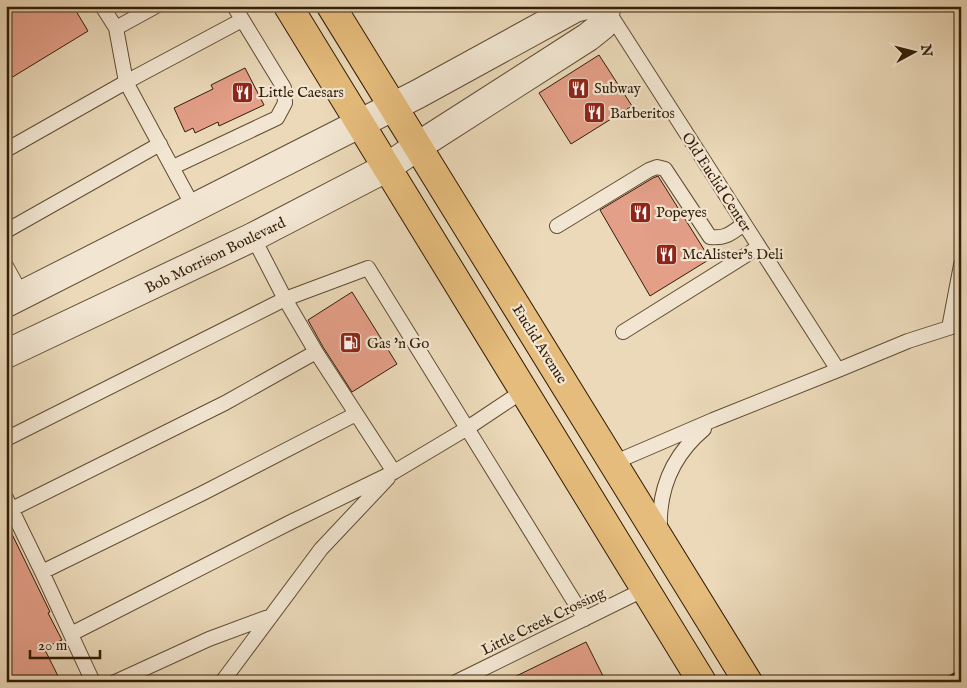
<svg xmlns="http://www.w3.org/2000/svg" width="967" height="688" font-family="'IM FELL English',serif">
<rect width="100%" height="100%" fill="#ebd9b9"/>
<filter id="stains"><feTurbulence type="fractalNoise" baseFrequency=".004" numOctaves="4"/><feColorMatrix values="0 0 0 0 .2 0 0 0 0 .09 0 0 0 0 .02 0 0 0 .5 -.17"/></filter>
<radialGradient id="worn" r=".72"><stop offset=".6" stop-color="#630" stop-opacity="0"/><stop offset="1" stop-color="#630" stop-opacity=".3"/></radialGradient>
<path fill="#e49f88" stroke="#321d07" d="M 6,6 L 73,6 L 88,31 L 6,81 Z
M 599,55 L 632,106 L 571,144 L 539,93 Z
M 245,68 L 264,105 L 219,126 L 218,122 L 195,133 L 193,128 L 185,132 L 174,108 L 213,89 L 211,85 Z
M 658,176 L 710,259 L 650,296 L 600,210 L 653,178 Z
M 352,292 L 397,364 L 352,392 L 323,347 L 308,320 Z
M 6,522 L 50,612 L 48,613 L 62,640 L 44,648 L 61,682 L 6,682 Z
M 586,642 L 606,682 L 504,682 Z"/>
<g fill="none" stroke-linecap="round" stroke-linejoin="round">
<defs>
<path id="service" d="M 102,6 L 116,28 L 156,6
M 608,11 L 838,370 L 908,341 L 961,324
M 116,28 L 126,82 L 194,208
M 6,150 L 126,82 L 242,20
M 173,167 L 277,118 L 285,103 L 284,88 L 234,6
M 557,226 L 649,170 L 657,167 L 665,169 L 710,237 C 726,239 731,233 744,224
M 6,231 L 160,144
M 253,237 L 285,299 L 316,352 L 394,472 L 466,429 L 523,391
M 6,266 L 22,295
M 949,328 L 961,265
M 623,332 L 759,247
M 6,439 L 285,299 L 368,268 L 585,619
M 613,463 L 713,420 L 838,370
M 6,498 L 42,572 L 93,682
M 12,509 L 225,403 L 316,352
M 660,531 C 658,490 673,455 704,429
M 42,572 L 203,493 L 356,414
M 71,634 L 291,522 L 394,472
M 115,682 L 209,639 L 271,616
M 222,682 L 321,549 L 388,478
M 456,682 L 645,589"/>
<path id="minor" d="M 6,303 L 418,94 L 575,8 L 583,6
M 6,354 L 253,237 L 386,168 L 418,146 L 588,37 L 603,25 L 606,9 L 598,6"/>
<path id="primary" d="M 288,6 L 702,682
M 331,6 L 748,682"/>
</defs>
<use href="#service" stroke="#604c34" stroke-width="16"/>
<use href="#minor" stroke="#604c34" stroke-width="30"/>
<use href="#primary" stroke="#321d07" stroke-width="30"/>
<use href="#service" stroke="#f2e6d2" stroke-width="14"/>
<use href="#minor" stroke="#f2e6d2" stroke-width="28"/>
<use href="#primary" stroke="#e6bc7c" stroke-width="28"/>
<defs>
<path id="rail" d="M 942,682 L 961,672"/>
</defs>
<use href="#rail" stroke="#321d07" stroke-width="5.5"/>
<use href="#rail" stroke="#f2e6d2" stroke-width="4" stroke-dasharray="11" stroke-linecap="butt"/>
</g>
<defs>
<symbol id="restaurant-square" viewBox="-11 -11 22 22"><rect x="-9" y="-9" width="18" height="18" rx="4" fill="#8f2418" stroke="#f2e6d2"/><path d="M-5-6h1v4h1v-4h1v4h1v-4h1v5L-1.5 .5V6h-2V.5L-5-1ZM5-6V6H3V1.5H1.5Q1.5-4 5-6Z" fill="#fff"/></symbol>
<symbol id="fuel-square" viewBox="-11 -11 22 22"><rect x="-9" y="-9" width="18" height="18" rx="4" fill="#8f2418" stroke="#f2e6d2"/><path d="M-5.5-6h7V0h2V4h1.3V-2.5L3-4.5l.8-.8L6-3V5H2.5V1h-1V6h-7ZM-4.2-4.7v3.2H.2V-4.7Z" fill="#fff"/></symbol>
</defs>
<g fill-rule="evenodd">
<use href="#restaurant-square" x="566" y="76" width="25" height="25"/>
<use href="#restaurant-square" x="230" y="80" width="25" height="25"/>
<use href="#restaurant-square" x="582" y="100" width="25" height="25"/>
<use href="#restaurant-square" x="628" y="200" width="25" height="25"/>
<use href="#restaurant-square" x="654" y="242" width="25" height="25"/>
<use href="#fuel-square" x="338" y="330" width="25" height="25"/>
</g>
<g text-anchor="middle" stroke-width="4.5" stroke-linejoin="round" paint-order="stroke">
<g font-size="15" fill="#321d07" stroke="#f2e6d2" text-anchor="start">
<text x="594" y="93">Subway</text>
<text x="258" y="97">Little Caesars</text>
<text x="610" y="118">Barberitos</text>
<text x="656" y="217">Popeyes</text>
<text x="682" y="259">McAlister's Deli</text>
<text x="367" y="348">Gas 'n Go</text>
</g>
<g font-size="15" fill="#321d07" stroke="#f2e6d2">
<text transform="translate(717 182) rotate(57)" y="5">Old Euclid Center</text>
<text transform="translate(215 255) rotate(-26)" y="5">Bob Morrison Boulevard</text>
<text transform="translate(540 344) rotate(58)" y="5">Euclid Avenue</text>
<text transform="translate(543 621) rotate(-26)" y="5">Little Creek Crossing</text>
</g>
</g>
<rect width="967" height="688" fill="none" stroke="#ebd9b9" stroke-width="25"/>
<rect x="8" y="8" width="952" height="673" fill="none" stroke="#321d07" stroke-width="2.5"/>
<rect x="12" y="12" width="942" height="663" fill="none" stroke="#321d07"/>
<g transform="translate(914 52) rotate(83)" stroke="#f2e6d2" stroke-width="4" paint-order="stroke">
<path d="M0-4L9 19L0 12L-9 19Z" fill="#321d07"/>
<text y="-8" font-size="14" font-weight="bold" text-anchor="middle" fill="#321d07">N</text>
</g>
<path d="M30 650v8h70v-8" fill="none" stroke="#321d07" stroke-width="2.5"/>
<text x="38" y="650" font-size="15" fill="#321d07" stroke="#f2e6d2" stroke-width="4" paint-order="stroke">20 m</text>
<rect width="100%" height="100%" filter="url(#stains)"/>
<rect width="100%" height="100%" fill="url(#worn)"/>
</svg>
